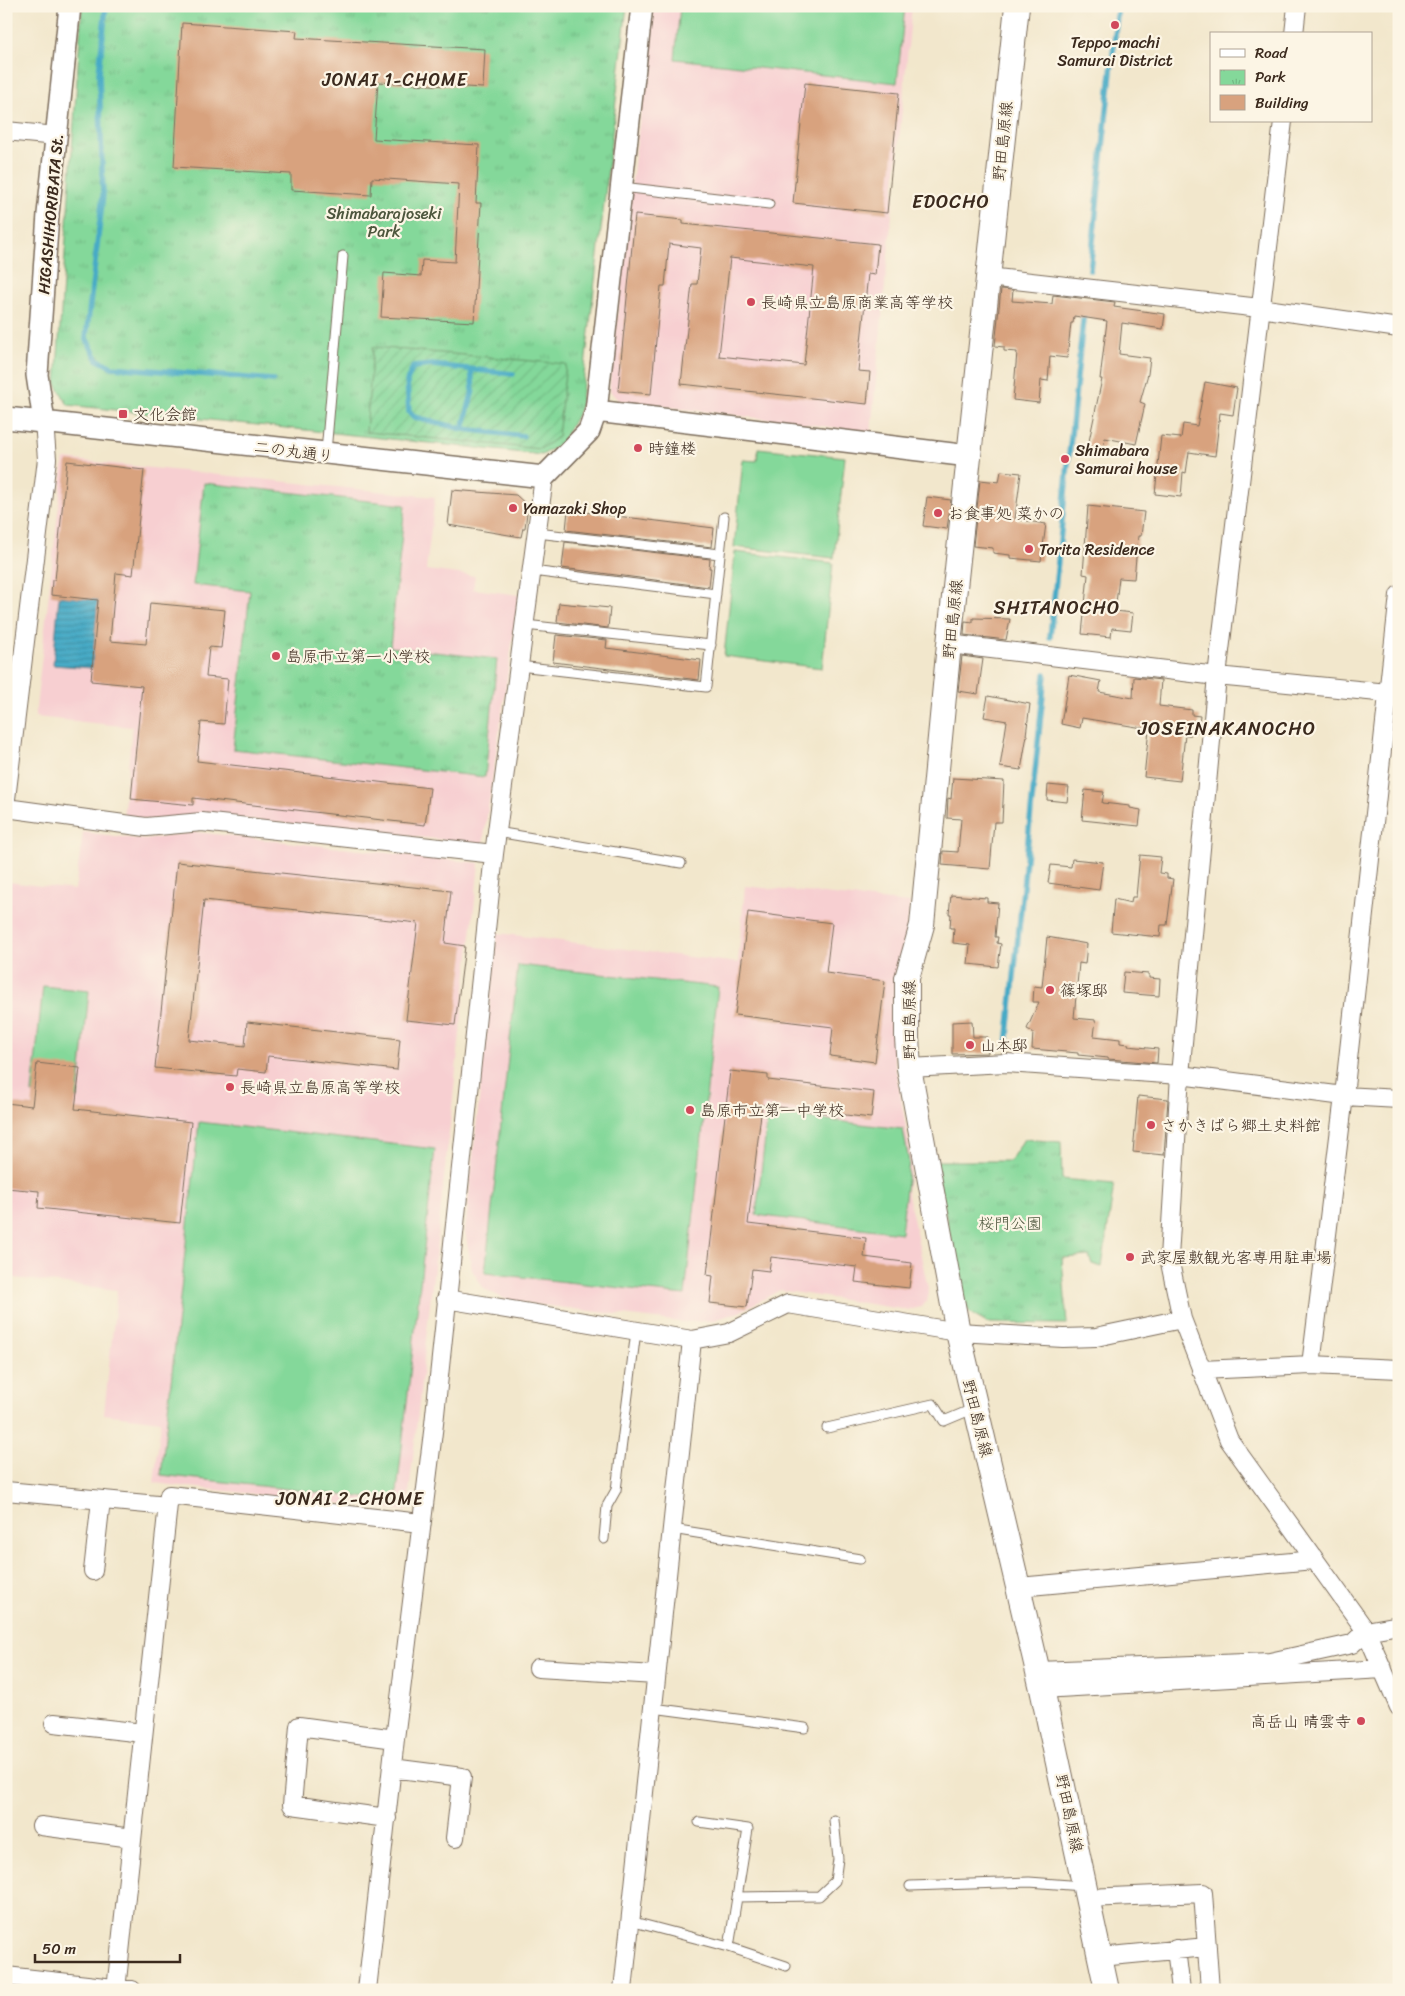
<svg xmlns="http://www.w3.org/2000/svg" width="1405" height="1996" font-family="Sriracha,'Klee One',sans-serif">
<defs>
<pattern id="park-tufts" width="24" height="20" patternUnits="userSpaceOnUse" patternTransform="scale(1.25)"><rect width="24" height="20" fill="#84d89a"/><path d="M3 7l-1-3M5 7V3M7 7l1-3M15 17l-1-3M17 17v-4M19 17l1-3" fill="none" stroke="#73ba84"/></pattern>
<pattern id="garden-furrows" width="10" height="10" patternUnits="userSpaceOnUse" patternTransform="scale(1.25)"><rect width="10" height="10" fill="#84d89a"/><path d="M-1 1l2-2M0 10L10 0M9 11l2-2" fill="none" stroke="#73ba84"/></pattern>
<pattern id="water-rules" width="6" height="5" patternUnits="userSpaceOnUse" patternTransform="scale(1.25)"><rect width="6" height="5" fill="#46aac6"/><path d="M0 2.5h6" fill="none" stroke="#3c8ba0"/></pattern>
</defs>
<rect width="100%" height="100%" fill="#fcf5e5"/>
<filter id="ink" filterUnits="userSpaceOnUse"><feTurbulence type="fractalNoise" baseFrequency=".02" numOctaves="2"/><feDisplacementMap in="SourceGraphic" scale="10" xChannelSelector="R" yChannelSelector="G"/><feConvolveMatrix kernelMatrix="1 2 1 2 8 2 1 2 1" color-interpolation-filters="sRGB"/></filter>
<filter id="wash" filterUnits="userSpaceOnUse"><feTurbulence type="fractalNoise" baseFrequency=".0096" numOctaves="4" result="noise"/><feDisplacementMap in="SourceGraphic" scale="20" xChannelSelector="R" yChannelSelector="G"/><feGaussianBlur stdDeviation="1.12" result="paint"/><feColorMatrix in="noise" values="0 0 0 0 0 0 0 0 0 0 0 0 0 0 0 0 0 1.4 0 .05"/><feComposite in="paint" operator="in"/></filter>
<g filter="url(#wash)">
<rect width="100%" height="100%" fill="#f2e7cc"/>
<path fill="#f7cfd1" d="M 654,6 L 912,6 L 871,432 L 619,401 L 609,390 L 628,213 Z
M 64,459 L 435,497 L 426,570 L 475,576 L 473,589 L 519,595 L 483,844 L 198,814 L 154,821 L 123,818 L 132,727 L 35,717 Z
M 83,832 L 145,840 L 195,832 L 479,863 L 407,1511 L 154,1483 L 161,1421 L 104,1414 L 117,1290 L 6,1277 L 8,882 L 75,890 Z
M 745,886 L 910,903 L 907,934 L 896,974 L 892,1015 L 894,1058 L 912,1162 L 907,1190 L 929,1293 L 927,1301 L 921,1307 L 908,1310 L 780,1290 L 739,1312 L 711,1321 L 681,1322 L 509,1301 L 484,1289 L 472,1270 L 465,1231 L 497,933 L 738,963 Z"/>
<path fill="#84d89a" stroke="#60815c" d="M 680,6 L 905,6 L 897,83 L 675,59 Z
M 758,448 L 845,457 L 834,558 L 734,547 L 743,460 L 757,461 Z
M 735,552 L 833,563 L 822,668 L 724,656 Z
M 518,965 L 718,987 L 685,1295 L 485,1273 Z
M 43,986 L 89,991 L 78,1098 L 32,1093 Z
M 768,1113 L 903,1129 L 909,1162 L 901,1233 L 756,1215 Z
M 199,1122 L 435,1149 L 396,1501 L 161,1475 Z"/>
<path fill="url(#park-tufts)" stroke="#60815c" d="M 82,6 L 627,6 L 580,409 L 561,444 L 542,455 L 68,405 L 56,384 Z
M 204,483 L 405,505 L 390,647 L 497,659 L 485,777 L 233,749 L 250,591 L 193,585 Z
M 1024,1139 L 1061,1142 L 1062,1179 L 1114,1184 L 1102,1267 L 1092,1264 L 1089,1256 L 1062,1258 L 1067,1324 L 987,1323 L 973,1315 L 964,1306 L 935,1161 L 1010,1161 Z"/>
<path fill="url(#garden-furrows)" stroke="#60815c" d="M 373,347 L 566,364 L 558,437 L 540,449 L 366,432 Z"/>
<path fill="url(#water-rules)" stroke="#406a72" d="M 59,596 L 98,600 L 92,668 L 53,665 Z"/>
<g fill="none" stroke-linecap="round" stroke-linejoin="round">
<path stroke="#46aac6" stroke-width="5.5" d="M 106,6 L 99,73 L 103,195 L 86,338 L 98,360 L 112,367 L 273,380
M 1090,270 L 1118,6
M 513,374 L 432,365 L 413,367 L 407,381 L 409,412 L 414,417 L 463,429 L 523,436
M 463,429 L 473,390 L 471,369
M 1050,637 L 1084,311
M 1007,1045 L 1045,674"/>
</g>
<g id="blocks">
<path fill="#d8a27e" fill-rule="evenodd" d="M 182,23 L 297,31 L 296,38 L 485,49 L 483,88 L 378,82 L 374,139 L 479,145 L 476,203 L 481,203 L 474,322 L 381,317 L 384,273 L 421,276 L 422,260 L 455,262 L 459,184 L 372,178 L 371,195 L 291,190 L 291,174 L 174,167 Z
M 805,83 L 899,93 L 887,213 L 793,203 Z
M 635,215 L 683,220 L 683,224 L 878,244 L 875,275 L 868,274 L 858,371 L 870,372 L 867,404 L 681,384 L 692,284 L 697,284 L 701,248 L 669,244 L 665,286 L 661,286 L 651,394 L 618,391 ZM 730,258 L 814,267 L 804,365 L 719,356 Z
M 1001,289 L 1013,290 L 1012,301 L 1052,304 L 1053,295 L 1115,302 L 1114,307 L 1165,314 L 1163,329 L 1122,323 L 1119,354 L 1150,358 L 1148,374 L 1140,402 L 1145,404 L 1136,444 L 1105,438 L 1103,449 L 1088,446 L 1102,379 L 1100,379 L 1107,321 L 1074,316 L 1073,323 L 1071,323 L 1067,358 L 1050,356 L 1048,381 L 1041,380 L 1039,403 L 1013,400 L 1017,352 L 1004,351 L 1004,347 L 995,346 Z
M 1205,382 L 1237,388 L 1233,415 L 1220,413 L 1215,456 L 1189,452 L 1186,473 L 1183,472 L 1181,497 L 1155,494 L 1161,436 L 1181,438 L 1183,424 L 1197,426 Z
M 67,461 L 144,470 L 133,575 L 116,573 L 110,641 L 146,644 L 150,603 L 225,610 L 221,648 L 209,647 L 206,677 L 228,679 L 224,724 L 201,722 L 197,761 L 430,788 L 425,825 L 193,798 L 193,805 L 131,799 L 142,686 L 91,681 L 98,600 L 51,595 L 52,580 L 55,580 Z
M 1001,471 L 1021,473 L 1015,519 L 1046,524 L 1041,561 L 1010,558 L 1010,555 L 993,553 L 993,548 L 973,546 L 980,480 L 999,482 Z
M 452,490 L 516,495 L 528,506 L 525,528 L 523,528 L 521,537 L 448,525 Z
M 927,497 L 951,500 L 947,529 L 923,526 Z
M 1088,506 L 1144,512 L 1141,536 L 1138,536 L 1134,579 L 1119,578 L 1115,611 L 1133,613 L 1131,630 L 1112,628 L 1111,637 L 1082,634 L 1088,575 L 1083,574 Z
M 568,510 L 714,528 L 712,547 L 566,530 Z
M 565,542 L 710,559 L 709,568 L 711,568 L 709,587 L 562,568 Z
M 559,603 L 610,608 L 608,628 L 557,622 Z
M 973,618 L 1010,619 L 1006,640 L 964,635 L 965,621 L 973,622 Z
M 556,635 L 607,640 L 606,648 L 701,660 L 699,680 L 553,662 Z
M 962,656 L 983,659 L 978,694 L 958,691 Z
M 1069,675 L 1101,681 L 1099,692 L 1133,698 L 1134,677 L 1161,680 L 1159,706 L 1192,710 L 1192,715 L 1200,716 L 1198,732 L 1191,731 L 1191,735 L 1185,735 L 1180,781 L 1144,777 L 1149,729 L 1082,718 L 1080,728 L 1061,724 Z
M 988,696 L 1030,704 L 1026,735 L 1027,735 L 1021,770 L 1000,767 L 1007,721 L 984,717 Z
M 953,778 L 1004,781 L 1002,822 L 994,822 L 990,869 L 942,865 L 943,851 L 958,852 L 961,819 L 947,818 L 948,798 L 951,799 Z
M 1048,785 L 1069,787 L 1067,802 L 1047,800 Z
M 1085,790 L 1104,792 L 1102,803 L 1130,806 L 1130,808 L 1141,810 L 1139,826 L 1082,820 Z
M 1140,855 L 1161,857 L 1159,873 L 1167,874 L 1167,878 L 1173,879 L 1167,925 L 1161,925 L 1160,937 L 1111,932 L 1114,899 L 1131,903 L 1132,897 L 1136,897 Z
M 1072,859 L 1103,862 L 1099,890 L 1048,883 L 1051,865 L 1071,867 Z
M 177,862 L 451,891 L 445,943 L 465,946 L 455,1025 L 406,1020 L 418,923 L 204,900 L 189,1040 L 245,1046 L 247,1022 L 400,1039 L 397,1070 L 268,1056 L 266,1072 L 237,1069 L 236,1076 L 155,1068 Z
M 951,895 L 987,898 L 987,902 L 998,903 L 995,937 L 998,937 L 997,943 L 1001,944 L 998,967 L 968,964 L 970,945 L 953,943 L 954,928 L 950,928 L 951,914 L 949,914 Z
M 748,912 L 832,923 L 826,973 L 885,981 L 875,1062 L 830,1056 L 833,1027 L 735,1015 Z
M 1047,937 L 1087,944 L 1085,964 L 1079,963 L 1074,1018 L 1096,1020 L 1094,1036 L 1120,1039 L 1120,1043 L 1129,1044 L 1128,1046 L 1158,1049 L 1157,1063 L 1108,1059 L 1108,1058 L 1078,1055 L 1078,1053 L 1032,1049 L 1033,1032 L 1027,1029 L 1039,1002 L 1033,1002 L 1034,986 L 1042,987 Z
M 1124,972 L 1149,974 L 1149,978 L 1160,979 L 1159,996 L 1122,993 Z
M 972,1021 L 973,1037 L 987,1037 L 988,1053 L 952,1054 L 952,1022 Z
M 37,1063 L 80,1068 L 75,1109 L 191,1122 L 180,1223 L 38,1208 L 39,1191 L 6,1188 L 6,1103 L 32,1106 Z
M 730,1071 L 768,1075 L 768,1080 L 874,1092 L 871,1118 L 762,1105 L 748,1224 L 866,1238 L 864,1257 L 912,1263 L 909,1288 L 855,1282 L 857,1267 L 771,1257 L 769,1271 L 752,1269 L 747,1307 L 710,1303 L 713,1276 L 707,1275 Z
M 1138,1096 L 1168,1099 L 1164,1155 L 1133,1152 Z"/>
</g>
</g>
<g filter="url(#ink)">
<use href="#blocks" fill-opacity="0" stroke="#7b6c5b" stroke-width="1"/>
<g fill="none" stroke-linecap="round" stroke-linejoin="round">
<defs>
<path id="service" d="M 622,187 L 769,204
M 326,452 L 343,256
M 537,533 L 720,554
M 532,571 L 716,594
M 525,625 L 711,645
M 519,666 L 706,687 L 724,517
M 497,832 L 681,863
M 827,1428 L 933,1404 L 944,1421 L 975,1408
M 672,1529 L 860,1559
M 604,1539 L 607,1506 L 616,1490 L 636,1331
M 653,1708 L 805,1728
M 699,1822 L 748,1829 L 729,1947
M 910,1886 L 1029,1882 L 1083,1886
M 737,1897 L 819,1896 L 835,1881 L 838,1859 L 834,1820
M 630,1921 L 729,1947 L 786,1966"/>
<path id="minor" d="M 1294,34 L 1297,6
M 1283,121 L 1217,676 L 1180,1075 L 1169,1258 L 1182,1319 L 1229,1440 L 1366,1631 L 1399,1707
M 6,131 L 56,136
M 988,277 L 1260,308 L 1399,328
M 949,644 L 1217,676 L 1398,694
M 6,799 L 47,459 L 44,422
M 6,808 L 146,827 L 202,822 L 494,854
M 909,1068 L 1006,1063 L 1180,1075 L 1344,1096 L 1399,1099
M 446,1299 L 692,1340 L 729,1333 L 788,1304 L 958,1332 L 1063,1338 L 1096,1337 L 1182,1319
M 1311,1365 L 1344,1096 L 1399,595
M 1201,1370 L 1311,1365 L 1399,1369
M 6,1491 L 168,1506
M 93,1571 L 101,1500
M 1019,1587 L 1314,1560
M 538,1668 L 656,1675
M 1038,1671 L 1270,1662 L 1352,1644 L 1366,1631 L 1399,1625
M 1042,1689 L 1383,1669
M 54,1723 L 143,1733
M 392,1768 L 462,1777 L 455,1838
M 387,1818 L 292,1805 L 299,1726 L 395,1739
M 41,1826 L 132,1838
M 1088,1898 L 1203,1893 L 1210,1990
M 1176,1949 L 1181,1990
M 1100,1957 L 1207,1947
M 6,1976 L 132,1990
M 116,1990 L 169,1495 L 421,1523
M 367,1990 L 395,1739 L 434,1424 L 494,854 L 544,477
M 623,1990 L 692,1340"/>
<path id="tertiary" d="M 596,411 L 969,456
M 6,418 L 544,477 L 589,431 L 596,411 L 642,6
M 44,422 L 37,375 L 48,214 L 70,6"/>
<path id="secondary" d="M 1017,6 L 949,644 L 922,925 L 907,978 L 907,1038 L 909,1068 L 958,1332 L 1042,1689 L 1107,1990"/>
</defs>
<use href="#service" stroke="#7b6c5b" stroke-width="11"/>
<use href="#minor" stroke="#7b6c5b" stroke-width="20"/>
<use href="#tertiary" stroke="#7b6c5b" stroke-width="24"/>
<use href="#secondary" stroke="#7b6c5b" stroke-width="26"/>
<use href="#service" stroke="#fff" stroke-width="9"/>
<use href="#minor" stroke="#fff" stroke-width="18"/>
<use href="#tertiary" stroke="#fff" stroke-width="21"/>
<use href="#secondary" stroke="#fff" stroke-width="24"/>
</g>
</g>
<g fill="#d1495b" stroke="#fcf5e5" stroke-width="2">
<circle cx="1115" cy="25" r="5"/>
<circle cx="751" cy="302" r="5"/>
<rect x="118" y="409" width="10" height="10" rx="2.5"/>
<circle cx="638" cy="448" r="5"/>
<circle cx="1065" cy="459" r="5"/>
<circle cx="513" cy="508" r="5"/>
<circle cx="938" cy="513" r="5"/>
<circle cx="1029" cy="549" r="5"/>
<circle cx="276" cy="656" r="5"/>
<circle cx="1050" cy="990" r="5"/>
<circle cx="970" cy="1045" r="5"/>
<circle cx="230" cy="1087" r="5"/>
<circle cx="690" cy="1110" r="5"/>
<circle cx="1151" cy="1125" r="5"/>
<circle cx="1130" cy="1257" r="5"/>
<circle cx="1361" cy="1721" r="5"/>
</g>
<g text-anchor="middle" stroke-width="4.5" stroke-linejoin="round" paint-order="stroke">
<g font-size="16" fill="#3b2a1e" stroke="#fcf5e5" text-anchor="start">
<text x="1115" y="48" text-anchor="middle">Teppo-machi<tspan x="1115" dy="18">Samurai District</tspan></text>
<text x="761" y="308">長崎県立島原商業高等学校</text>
<text x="133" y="420">文化会館</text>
<text x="648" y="454">時鐘楼</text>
<text x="1075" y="456">Shimabara<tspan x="1075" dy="18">Samurai house</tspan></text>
<text x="523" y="514">Yamazaki Shop</text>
<text x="948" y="519">お食事処 菜かの</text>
<text x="1039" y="555">Torita Residence</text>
<text x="286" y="662">島原市立第一小学校</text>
<text x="1060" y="996">篠塚邸</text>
<text x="980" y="1051">山本邸</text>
<text x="240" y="1093">長崎県立島原高等学校</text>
<text x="700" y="1116">島原市立第一中学校</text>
<text x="1161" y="1131">さかきばら郷土史料館</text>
<text x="1140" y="1263">武家屋敷観光客専用駐車場</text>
<text x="1351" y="1727" text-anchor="end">高岳山 晴雲寺</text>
</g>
<g font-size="16" fill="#3b2a1e" stroke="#fcf5e5">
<text transform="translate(1002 141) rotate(-84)" y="6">野田島原線</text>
<text transform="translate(50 214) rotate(-85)" y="6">HIGASHIHORIBATA St.</text>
<text transform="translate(294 451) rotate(7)" y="6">二の丸通り</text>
<text transform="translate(952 619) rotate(-84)" y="6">野田島原線</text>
<text transform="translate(909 1020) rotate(-90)" y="6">野田島原線</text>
<text transform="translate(978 1418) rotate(76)" y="6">野田島原線</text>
<text transform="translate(1070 1813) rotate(78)" y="6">野田島原線</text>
</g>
<g font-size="16" fill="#4d563d" stroke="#fcf5e5">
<text x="384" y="219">Shimabarajoseki<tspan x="384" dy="18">Park</tspan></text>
<text x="1010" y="1229">桜門公園</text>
</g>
<g font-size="18" letter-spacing="1" fill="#3b2a1e" stroke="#fcf5e5">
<text x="395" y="86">JONAI 1-CHOME</text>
<text x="350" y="1505">JONAI 2-CHOME</text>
</g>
<g font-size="19" letter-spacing="1" fill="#3b2a1e" stroke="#fcf5e5">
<text x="951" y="208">EDOCHO</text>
<text x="1057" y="614">SHITANOCHO</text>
<text x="1227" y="735">JOSEINAKANOCHO</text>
</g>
</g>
<rect width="1405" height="1996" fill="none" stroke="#fcf5e5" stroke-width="25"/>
<rect x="1210" y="32" width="162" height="90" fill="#fcf5e5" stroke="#afa495"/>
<rect x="1220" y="49" width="25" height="8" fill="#ffffff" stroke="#afa495"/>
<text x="1255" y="58" font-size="15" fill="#3b2a1e">Road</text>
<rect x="1220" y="70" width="25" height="15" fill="url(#park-tufts)" stroke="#afa495"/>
<text x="1255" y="82" font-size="15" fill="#3b2a1e">Park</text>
<rect x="1220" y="95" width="25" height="15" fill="#d8a27e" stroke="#afa495"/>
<text x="1255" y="108" font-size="15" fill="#3b2a1e">Building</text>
<path d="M35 1954v8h145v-8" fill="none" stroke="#3b2a1e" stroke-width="2.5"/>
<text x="42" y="1954" font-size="15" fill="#3b2a1e" stroke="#fcf5e5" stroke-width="4" paint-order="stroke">50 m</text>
</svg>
